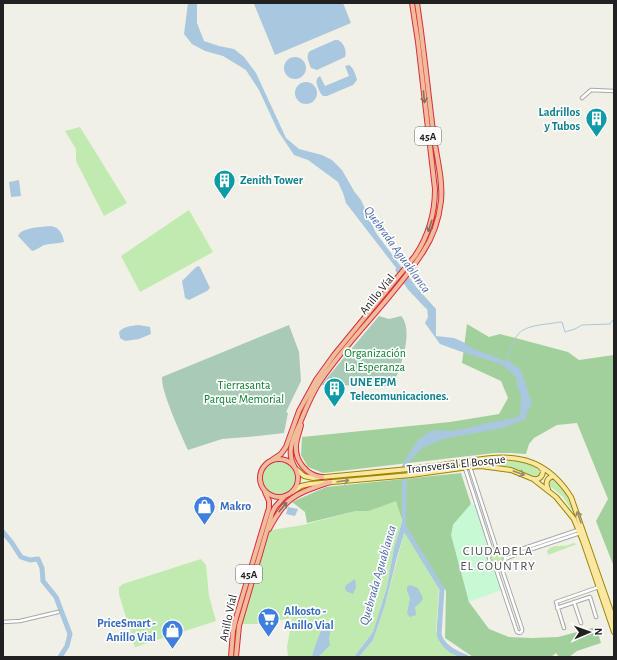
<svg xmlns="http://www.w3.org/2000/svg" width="617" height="660" font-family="'Alegreya Sans',sans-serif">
<rect width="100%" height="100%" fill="#f1f0e7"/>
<path fill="#c0eaaf" d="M 80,127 L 127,203 L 104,216 L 76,161 L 76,149 L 65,131 Z
M 189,210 L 213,252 L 140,292 L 121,256 Z
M 505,461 C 516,461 536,462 541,474 L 537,477 L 511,468 L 484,465 L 463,465 L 486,462 Z
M263 478a16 16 0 1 1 32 0a16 16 0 1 1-32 0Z
M 552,479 C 568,486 572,505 578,520 L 563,497 L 549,485 L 548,482 Z
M 396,500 L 401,516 L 402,522 L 394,548 L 387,587 L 373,632 L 354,657 L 288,657 L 287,647 L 292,618 L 258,624 L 240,624 L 265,531 L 303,525 L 356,511 L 369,511 Z
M 405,530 L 412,540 L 439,589 L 436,632 L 440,643 L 452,653 L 458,657 L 359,657 L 373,640 L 385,605 Z
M 573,543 L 577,544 L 548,555 L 547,551 C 554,542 564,549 573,543 Z
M491 559a6 6 0 1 1 12 0a6 6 0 1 1-12 0Z
M 201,559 L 206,565 L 209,596 L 216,621 L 135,647 L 119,594 L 119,587 L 123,584 Z"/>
<path fill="#a2d09d" d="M 467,324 L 489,337 L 500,334 L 568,352 L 579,360 L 614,355 L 614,567 L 596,521 L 608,499 L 577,423 L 557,425 L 534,438 L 529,444 L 526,454 L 510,453 L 495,453 L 323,473 L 308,467 L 301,455 L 302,437 L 450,422 L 499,414 L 508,398 L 501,381 L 462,363 Z
M 461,473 L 471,504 L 453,525 L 469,602 L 489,629 L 509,637 L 532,638 L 558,637 L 596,627 L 601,643 L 577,651 L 569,657 L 559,657 L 556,653 L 551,657 L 473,657 L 445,638 L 446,591 L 405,529 L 396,501 L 369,511 L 356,511 L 307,523 L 305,512 L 292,502 L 326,487 Z"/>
<path fill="#a9cab4" d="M 379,316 L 389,319 L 401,316 C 415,331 399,370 393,386 L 321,385 Z
M 289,325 L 299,352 L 301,381 L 286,412 L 288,413 L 284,433 L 258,436 L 222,439 L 188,450 C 181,434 161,392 162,377 Z"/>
<path fill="#c6f9d4" d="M 471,504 L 476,506 L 490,551 L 487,555 L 488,563 L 493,568 L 501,590 L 469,602 L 451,535 L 453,525 Z"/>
<path fill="#a9c7de" d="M 188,3 L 197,3 L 197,23 L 204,41 L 219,46 L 234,49 L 244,57 L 256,73 L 286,138 L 299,149 L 322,155 L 332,160 L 342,170 L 354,191 L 361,200 L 376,233 L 417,288 L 436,309 L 436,336 L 454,338 L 463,342 L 480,354 L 492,359 L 509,361 L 521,370 L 532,404 L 527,412 L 526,419 L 502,428 L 443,439 L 422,448 L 407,464 L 406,527 L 397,557 L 385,605 L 373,640 L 359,657 L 354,657 L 373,632 L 387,587 L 394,548 L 402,522 L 402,466 L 413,447 L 419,439 L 429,432 L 437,430 L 467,433 L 494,422 L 518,417 L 520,414 L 521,395 L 517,386 L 516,377 L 501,364 L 459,351 L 440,344 L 425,323 L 428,317 L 427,308 L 346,203 L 343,193 L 338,182 L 308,160 L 294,155 L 278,131 L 259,90 L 246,70 L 223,56 L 205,51 L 192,44 L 184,34 Z
M 256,3 L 343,3 L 351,23 L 275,55 L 254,4 Z
M 335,40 L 338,40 C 344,43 347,51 345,57 L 317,70 L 311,68 C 309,62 305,56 310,51 Z
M284 68a11 11 0 1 1 22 0a11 11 0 1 1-22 0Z
M 349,65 C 353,67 356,75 357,80 L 353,85 L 327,96 L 323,96 L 321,94 C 318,88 313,80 320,76 L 325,86 L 349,76 L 345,66 Z
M295 93a11 11 0 1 1 22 0a11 11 0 1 1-22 0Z
M 19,180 L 21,196 L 11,197 L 9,182 Z
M 51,226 C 59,227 63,234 64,242 C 58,244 51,243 44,245 C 40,247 36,250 32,251 L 18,236 C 21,227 43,227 51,226 Z
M 198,266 L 200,267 L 210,288 L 207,291 L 189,300 L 185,298 L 182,281 L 195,268 Z
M 139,325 L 150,327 L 151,334 L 139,339 L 125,341 L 120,338 L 119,332 C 124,326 131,326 139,325 Z
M 288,507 L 298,509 L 295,516 L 286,514 Z
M 355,579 L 356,587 L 353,594 L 346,591 L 345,588 L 346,585 Z
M 410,585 L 418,588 L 423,598 L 421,602 L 415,607 L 416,615 L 410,617 L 407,614 L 410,598 L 407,591 L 407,587 Z
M 323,627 L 327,627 L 331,629 L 329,638 L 330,645 L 318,657 L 312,657 C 314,648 319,635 323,627 Z"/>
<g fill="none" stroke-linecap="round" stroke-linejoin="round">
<path stroke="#a9c7de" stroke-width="1" d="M 507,362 C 515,334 516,328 546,324 C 552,324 556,322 562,322 L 565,332 L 575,329 L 582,325 L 610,324 L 613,320 L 614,321"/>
<path stroke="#a9c7de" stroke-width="5" d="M 398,270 L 410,288 L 427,306
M 475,352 L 499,361
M 452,434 L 491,425
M 404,527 L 442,589 L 439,634 C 442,647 455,653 466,657
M 3,532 L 12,543 L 21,557 L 30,560 L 38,559 L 42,568 L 43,581 L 56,597 L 70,634 L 67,646 L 60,657"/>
<defs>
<path id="minor" d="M 582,98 L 591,90 L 614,91
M 470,467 L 497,550
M 465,468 L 492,552
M489 558a8 8 0 1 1 16 0a8 8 0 1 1-16 0Z
M 504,554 L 516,551 L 578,530
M 505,559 L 517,554 L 580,533
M 495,566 L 517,632 L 520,633 L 522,631 L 522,629 L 501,566
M 574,602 L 581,623
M 557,608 L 590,597 L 596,617
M 3,622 L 20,621 L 58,612
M 564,628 L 556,602 L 599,587"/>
<path id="primary" d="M 296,469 L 304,476 L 313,478 C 353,474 394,471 434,466 C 459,463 496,454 519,459 C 542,463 559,478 571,497 L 614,620
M 534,479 C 540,480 543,476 543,470 L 540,467
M 548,489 C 545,483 547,477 554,476
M 292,492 L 301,486 L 310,484 L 411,475 L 469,467 L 481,466 L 511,470 L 533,479 L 556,497 L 574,519 L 583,541 L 614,632"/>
<path id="trunk" d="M 301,425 C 300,431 296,439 296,446 C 295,461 307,476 322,477
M260 478a19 19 0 1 1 38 0a19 19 0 1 1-38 0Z
M 272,460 L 281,454 L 286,447 L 299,411 L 316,380 L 334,355 L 415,256 C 429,235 435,214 435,189 L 418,42 L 412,3
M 294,466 C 286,451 294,437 300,423 C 306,408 312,393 321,380 C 352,335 394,297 423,252 C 433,237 439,219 441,201 C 443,180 437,159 434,138 C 428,93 424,48 417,3
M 269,529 C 287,495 296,494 330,482
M 231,657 L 233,631 L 236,618 L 269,508 L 269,501 L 265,492
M 236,657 L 239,626 L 272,513 L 275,507 L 285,496"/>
</defs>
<use href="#minor" stroke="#a8a8a8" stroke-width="4.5"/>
<use href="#primary" stroke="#9b8702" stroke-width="6"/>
<use href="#trunk" stroke="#d92a43" stroke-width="6"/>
<use href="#minor" stroke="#fff" stroke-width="2.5"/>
<use href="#primary" stroke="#fbe6a2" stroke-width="4"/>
<use href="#trunk" stroke="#f0bc9a" stroke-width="4"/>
</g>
<defs><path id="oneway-shaft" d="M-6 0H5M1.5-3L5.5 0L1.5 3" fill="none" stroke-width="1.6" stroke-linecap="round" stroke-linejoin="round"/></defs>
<g stroke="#886e5e">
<use href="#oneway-shaft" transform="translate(424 97) rotate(84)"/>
<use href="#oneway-shaft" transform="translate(430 226) rotate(108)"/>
<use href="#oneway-shaft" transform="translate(283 507) rotate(-50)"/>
</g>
<g stroke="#998d68">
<use href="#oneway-shaft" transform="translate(519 473) rotate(20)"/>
<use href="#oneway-shaft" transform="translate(343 481) rotate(-7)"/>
<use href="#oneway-shaft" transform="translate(579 517) rotate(-109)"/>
</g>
<defs>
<symbol id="building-pin" viewBox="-11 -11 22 30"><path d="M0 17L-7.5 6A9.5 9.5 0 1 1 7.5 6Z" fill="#0f9aa8" stroke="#fff"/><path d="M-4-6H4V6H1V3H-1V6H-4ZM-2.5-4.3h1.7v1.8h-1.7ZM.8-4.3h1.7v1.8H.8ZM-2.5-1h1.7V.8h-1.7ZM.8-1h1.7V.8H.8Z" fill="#fff"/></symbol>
<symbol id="shop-pin" viewBox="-11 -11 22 30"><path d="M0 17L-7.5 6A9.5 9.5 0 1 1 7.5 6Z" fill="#3f7fe0" stroke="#fff"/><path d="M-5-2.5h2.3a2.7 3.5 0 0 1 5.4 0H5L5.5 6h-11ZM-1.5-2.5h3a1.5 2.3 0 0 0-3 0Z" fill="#fff"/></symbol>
<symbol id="supermarket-pin" viewBox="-11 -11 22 30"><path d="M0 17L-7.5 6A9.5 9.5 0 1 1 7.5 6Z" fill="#3f7fe0" stroke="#fff"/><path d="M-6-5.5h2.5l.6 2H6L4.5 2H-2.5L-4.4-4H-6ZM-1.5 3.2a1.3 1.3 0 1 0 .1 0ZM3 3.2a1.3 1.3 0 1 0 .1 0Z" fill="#fff"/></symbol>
</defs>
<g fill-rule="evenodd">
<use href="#building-pin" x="584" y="106" width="25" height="34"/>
<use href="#building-pin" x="212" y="168" width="25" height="34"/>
<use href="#building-pin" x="322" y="376" width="25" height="34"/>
<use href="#shop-pin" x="192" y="494" width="25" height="34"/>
<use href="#supermarket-pin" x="256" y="606" width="25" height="34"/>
<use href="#shop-pin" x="160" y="618" width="25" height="34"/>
</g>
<g text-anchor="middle" stroke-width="3.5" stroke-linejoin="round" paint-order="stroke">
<g fill="#fff" stroke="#646464" stroke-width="1">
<rect x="415" y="127" width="26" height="18" rx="3"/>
<rect x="236" y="565" width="26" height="18" rx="3"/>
</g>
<g font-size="11" font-weight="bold" fill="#212121">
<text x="428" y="140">45A</text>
<text x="249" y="578">45A</text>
</g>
<g font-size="12" font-weight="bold" fill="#0d838f" stroke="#fff" text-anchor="start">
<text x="580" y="116" text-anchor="end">Ladrillos<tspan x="580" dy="14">y Tubos</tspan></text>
<text x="240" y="184">Zenith Tower</text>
<text x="350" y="386">UNE EPM<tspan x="350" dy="14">Telecomunicaciones.</tspan></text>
</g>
<g font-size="12" fill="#212121" stroke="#fff">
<text transform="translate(377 294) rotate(-51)" y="4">Anillo Víal</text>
<text transform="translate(456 464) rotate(-6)" y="4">Transversal El Bosque</text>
<text transform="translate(228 618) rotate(-78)" y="4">Anillo Víal</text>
</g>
<g font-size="12" fill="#0d802e" stroke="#fff">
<text x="375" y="357">Organización<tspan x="375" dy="14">La Esperanza</tspan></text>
<text x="244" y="389">Tierrasanta<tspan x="244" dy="14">Parque Memorial</tspan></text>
</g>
<g font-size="12" font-weight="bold" fill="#366cbe" stroke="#fff" text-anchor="start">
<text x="220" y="510">Makro</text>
<text x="284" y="615">Alkosto -<tspan x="284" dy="14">Anillo Vial</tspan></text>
<text x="156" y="627" text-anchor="end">PriceSmart -<tspan x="156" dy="14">Anillo Vial</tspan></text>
</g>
<g font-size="13" font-style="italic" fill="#4d6bb0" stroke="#fff">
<text transform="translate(398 249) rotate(54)" y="5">Quebrada Aguablanca</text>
<text transform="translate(377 575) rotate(-74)" y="5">Quebrada Aguablanca</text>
</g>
<g font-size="13" letter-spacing="1" fill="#545454" stroke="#fff">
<text x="498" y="555">CIUDADELA<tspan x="498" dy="15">EL COUNTRY</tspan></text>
</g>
</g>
<rect width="617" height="660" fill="none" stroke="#212121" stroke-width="8"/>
<g transform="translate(589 632) rotate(88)" stroke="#ffffff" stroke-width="3" paint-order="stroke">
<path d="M0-3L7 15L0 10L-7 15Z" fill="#212121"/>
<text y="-6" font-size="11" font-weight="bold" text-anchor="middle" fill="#212121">N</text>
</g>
</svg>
